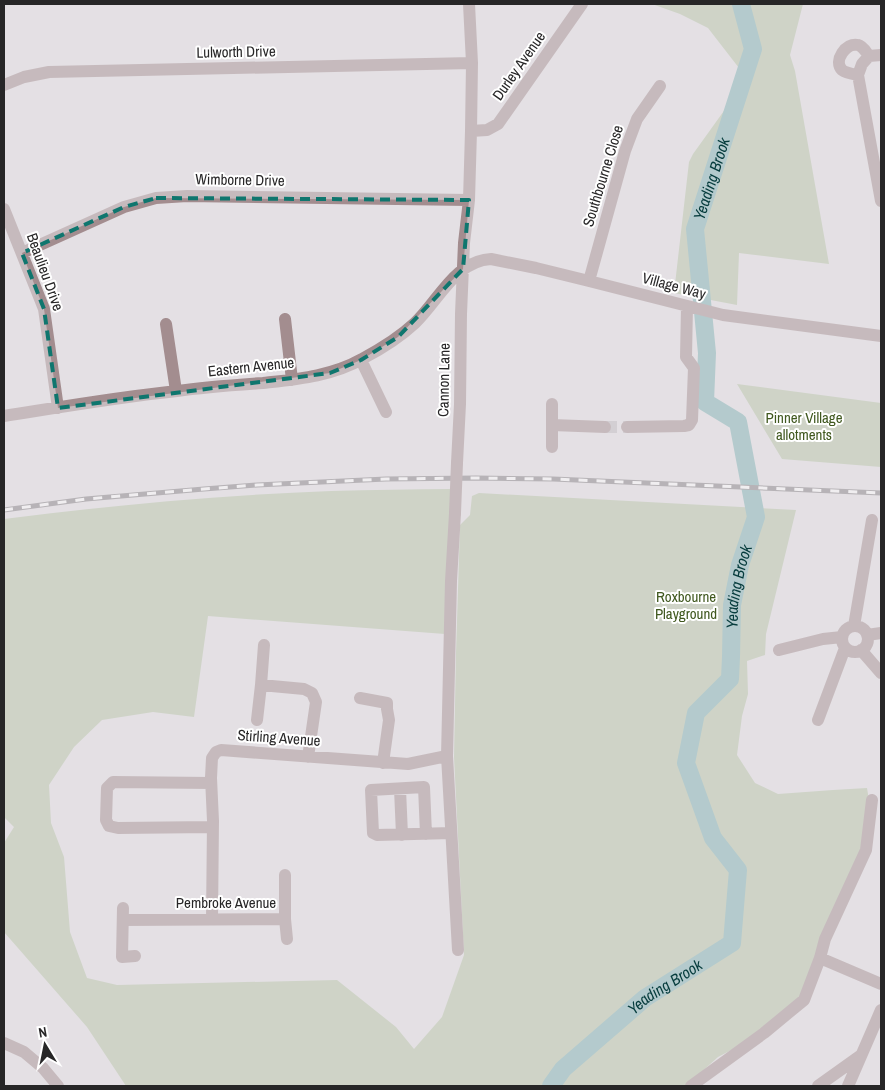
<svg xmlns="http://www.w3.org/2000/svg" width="885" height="1090" font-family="'Archivo Narrow',sans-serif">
<rect width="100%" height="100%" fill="#e4e0e4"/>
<path fill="#b5c4a5" d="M 652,4 L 803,4 L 790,55 L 795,71 L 829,264 L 739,253 L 737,305 L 674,293 L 689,162 L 693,154 L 726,108 L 739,68 L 708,28 L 680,14 Z
M 737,384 L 881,403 L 881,467 L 782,459 Z
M 452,489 L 445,634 L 208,616 L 194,717 L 153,712 L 102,720 L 74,747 L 49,785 L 51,823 L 64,857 L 70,932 L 87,978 L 117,985 L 337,980 L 396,1027 L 414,1049 L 442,1017 L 464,955 L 454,757 L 456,653 L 460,525 L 470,515 L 472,496 L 479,493 L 796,510 L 766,634 L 765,655 L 747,661 L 748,694 L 742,716 L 737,755 L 755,783 L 778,794 L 833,790 L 867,788 L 869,800 L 866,850 L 804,1000 L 764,1033 L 718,1057 L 686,1086 L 126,1086 L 87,1027 L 4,932 L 4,843 L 14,827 L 4,817 L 4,519 C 113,505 222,495 331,491 C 372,490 412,489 452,489 Z"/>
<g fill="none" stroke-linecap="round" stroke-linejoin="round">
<path stroke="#7ab0b1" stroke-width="18" id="s1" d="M 551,1086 L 563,1069 L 645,998 L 732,943 L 738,870 L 713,838 L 686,763 L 696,713 L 730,679 L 731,657 L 732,605 L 740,565 L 756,517 L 738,422 L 705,402 L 707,353 L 695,229 L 753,49 L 741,4"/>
<path stroke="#bebbbe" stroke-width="12" stroke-dasharray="12 6" stroke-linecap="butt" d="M 605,427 L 627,427"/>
<path stroke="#a38d8f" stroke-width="12" d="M 881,55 L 869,56 L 862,64 L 858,75 L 881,201
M 858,75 C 853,74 846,73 842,70 C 833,61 846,42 858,45 C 863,46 866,52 869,56
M 4,85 L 24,77 L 49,72 L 472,63
M 471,131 L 487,130 L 498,124 L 582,4
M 4,209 L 44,309 L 58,408
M 22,253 L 124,207 L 156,198 L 187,196 L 469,200
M 589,281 L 625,151 L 637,119 L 660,86
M 285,319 L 292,380
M 166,324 L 176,391
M 361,360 L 386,412
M 4,416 C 61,407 119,397 177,391 C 205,387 234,385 263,383 C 298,379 332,376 362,359 C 381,349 400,337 415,323 C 439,300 455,261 491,259 L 536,268 L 589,281 L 723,315 L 881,336
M 552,425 L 605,427
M 627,427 L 684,426 L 689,425 L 692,420 L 694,368 L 686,357 L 687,306
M 552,447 L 552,404
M 457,463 L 460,404 L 461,314 L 464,243 L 469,200 L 471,131 L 472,63 L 469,4
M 455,513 L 451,581 L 447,756 L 458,950
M 854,626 L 872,520
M842 639a13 13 0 1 1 26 0a13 13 0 1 1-26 0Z
M 867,635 L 881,633
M 779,650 L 823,639 L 842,637
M 861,650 L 881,673
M 261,685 L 304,689 L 312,693 L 316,702 L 308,757
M 360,698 L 387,703 L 387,709 L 389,720 L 383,763
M 257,720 L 261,685 L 264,645
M 818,720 L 845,648
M 211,783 L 113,782 L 107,788 L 106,820 L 109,826 L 118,828 L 212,827
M 400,789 L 402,835
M 426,834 L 424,787 L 371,790 L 373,833 L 377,835 L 451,833
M 123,908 L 122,957 L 135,956
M 212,919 L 213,821 L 211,778 L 212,758 L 216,752 L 221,750 L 408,764 L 447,756
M 285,919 L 287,939
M 123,920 L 285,919 L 285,875
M 820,958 L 881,984
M 4,1043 L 24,1052 L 43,1068 L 58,1086
M 691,1086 L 764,1033 L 804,1000 L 820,958 L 825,939 L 866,850 L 872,800
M 818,1086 L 860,1056
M 848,1086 L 881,1010"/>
<defs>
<path id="rail" d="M 4,510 L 86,499 L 204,489 L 257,485 L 386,479 L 476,478 L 553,479 L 881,493"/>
</defs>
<use href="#rail" stroke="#807d80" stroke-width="5"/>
<use href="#rail" stroke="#fff" stroke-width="3" stroke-dasharray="9" stroke-linecap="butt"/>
<path stroke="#a38d8f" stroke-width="12" d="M 455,513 L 457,463"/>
</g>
<path d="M0 0H885V1090H0ZM 156,198 L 469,200 L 463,269 L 398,337 L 361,360 L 330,373 L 58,408 L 44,309 L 22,253 L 124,207 Z" fill="#e4e0e4" fill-opacity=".55" fill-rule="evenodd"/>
<path fill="none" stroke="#0f766e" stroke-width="4" stroke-dasharray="10 6" stroke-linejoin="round" d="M 156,198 L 469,200 L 463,269 L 398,337 L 361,360 L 330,373 L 58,408 L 44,309 L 22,253 L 124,207 Z"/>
<g text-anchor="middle" stroke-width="4" stroke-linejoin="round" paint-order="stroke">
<g font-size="15" fill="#272627" stroke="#fff">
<text transform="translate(236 52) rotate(-1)" y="5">Lulworth Drive</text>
<text transform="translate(519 66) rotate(-55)" y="5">Durley Avenue</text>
<text transform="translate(603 176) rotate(-73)" y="5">Southbourne Close</text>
<text transform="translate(240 180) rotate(1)" y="5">Wimborne Drive</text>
<text transform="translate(45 272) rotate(70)" y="5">Beaulieu Drive</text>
<text transform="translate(674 286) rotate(15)" y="5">Village Way</text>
<text transform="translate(251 367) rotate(-6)" y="5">Eastern Avenue</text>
<text transform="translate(444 380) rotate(-89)" y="5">Cannon Lane</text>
<text transform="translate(279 738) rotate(4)" y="5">Stirling Avenue</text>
<text x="226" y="908">Pembroke Avenue</text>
</g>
<g font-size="15" fill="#40581f" stroke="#fff">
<text x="804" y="423">Pinner Village<tspan x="804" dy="17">allotments</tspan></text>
<text x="686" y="602">Roxbourne<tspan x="686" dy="17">Playground</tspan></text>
</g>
<g font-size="16" font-style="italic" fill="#063c3d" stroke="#fff">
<text dy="6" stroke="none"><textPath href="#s1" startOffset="1052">Yeading Brook</textPath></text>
<text dy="6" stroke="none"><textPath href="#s1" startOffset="618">Yeading Brook</textPath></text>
<text dy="6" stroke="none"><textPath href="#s1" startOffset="152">Yeading Brook</textPath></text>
</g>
</g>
<rect width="885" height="1090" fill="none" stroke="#272627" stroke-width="10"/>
<g transform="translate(45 1045) rotate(350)" stroke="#ffffff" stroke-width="4" paint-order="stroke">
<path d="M0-4L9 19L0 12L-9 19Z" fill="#272627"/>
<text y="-8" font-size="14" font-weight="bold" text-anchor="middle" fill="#272627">N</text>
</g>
</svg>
